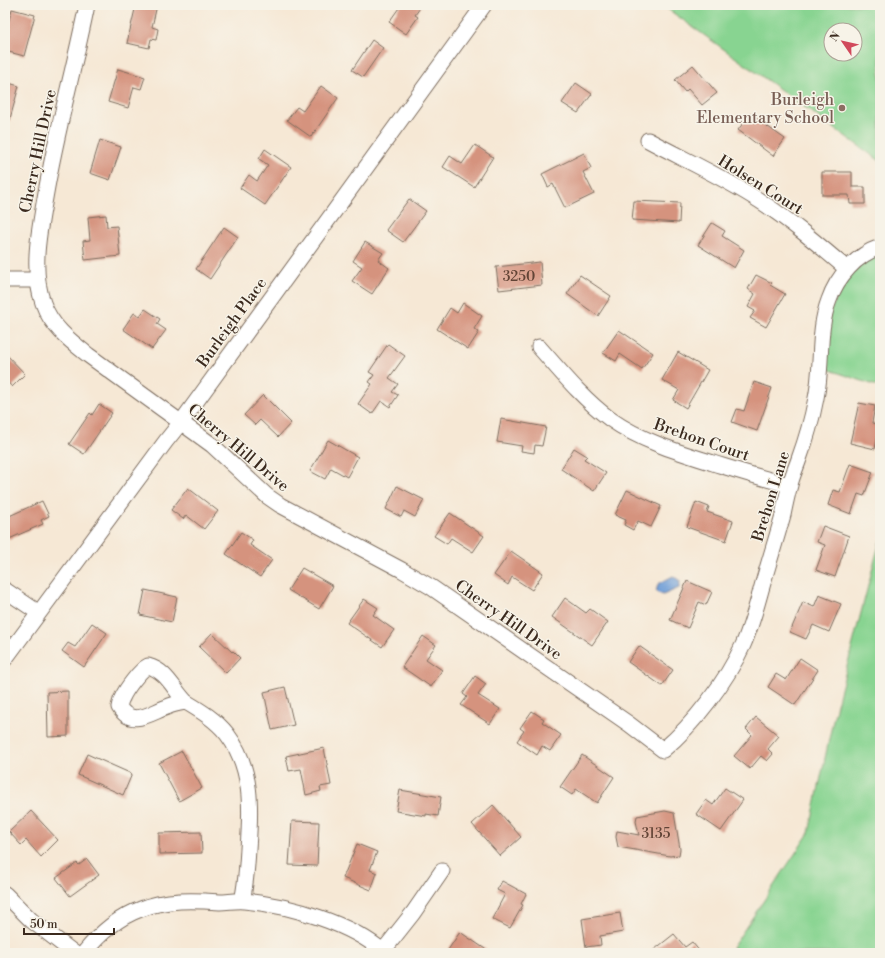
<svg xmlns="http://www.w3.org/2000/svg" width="885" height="958" font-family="'Libre Bodoni',serif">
<rect width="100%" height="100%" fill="#f7f3e8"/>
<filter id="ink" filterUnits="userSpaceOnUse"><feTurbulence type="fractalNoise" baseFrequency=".025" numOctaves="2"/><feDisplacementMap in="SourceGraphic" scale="8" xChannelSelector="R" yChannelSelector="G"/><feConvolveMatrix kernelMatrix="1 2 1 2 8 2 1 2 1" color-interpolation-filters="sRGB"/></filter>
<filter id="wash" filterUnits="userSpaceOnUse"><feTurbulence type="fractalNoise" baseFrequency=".012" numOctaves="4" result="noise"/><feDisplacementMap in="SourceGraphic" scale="16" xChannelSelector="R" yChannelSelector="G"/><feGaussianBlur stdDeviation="0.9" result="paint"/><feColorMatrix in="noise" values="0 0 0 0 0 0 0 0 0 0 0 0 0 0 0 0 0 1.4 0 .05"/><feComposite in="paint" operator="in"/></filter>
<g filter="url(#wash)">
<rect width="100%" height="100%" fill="#f6e8d5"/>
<path fill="#88d491" stroke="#627f58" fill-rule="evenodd" d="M 662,5 L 880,5 L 880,161 ZM 831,30 L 855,30 L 855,54 L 831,54 Z
M 880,252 L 880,387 L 824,368 L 830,311 L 851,271 Z
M 880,540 L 880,953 L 737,953 L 732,948 L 809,833 L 834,716 Z"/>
<path fill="#6e9dd7" stroke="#54647a" d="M 673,576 L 680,581 L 679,588 L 663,595 L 656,592 L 658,584 Z"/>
<g id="blocks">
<path fill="#d5937e" d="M 136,5 L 157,5 L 152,27 L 158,29 L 156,40 L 151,39 L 149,48 L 127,43 Z
M 401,5 L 422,5 L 415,15 L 418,17 L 406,34 L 389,22 Z
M 12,9 L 35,15 L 24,56 L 5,51 L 5,34 Z
M 372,40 L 383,48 L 363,77 L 352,70 Z
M 693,65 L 717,93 L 702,105 L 688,89 L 685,92 L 675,80 Z
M 118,69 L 145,77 L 141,89 L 134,87 L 128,108 L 108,102 Z
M 5,82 L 19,86 L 8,126 L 5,125 Z
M 576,83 L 592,94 L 578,113 L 562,103 Z
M 321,86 L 338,98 L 311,137 L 287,120 L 297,107 L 303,111 Z
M 750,114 L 785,139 L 773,156 L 738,130 Z
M 100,140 L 121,147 L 110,180 L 90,173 Z
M 475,145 L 493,157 L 474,187 L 443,167 L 450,156 L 462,164 Z
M 265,149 L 291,167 L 265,205 L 240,188 L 249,175 L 257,181 L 268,165 L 259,159 Z
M 584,153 L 591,168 L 583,172 L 594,194 L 565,208 L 553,184 L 548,187 L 542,174 Z
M 822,172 L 852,172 L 852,187 L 865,187 L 865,204 L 850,204 L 849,195 L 822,195 Z
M 409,199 L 426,211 L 403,242 L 386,230 Z
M 634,201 L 680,203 L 679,223 L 632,220 Z
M 106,215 L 107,227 L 117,226 L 120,256 L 85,260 L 83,241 L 90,240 L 88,217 Z
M 712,223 L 725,231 L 722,236 L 744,250 L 734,268 L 698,245 Z
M 224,227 L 238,237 L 210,279 L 196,269 Z
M 365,242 L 383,253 L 378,260 L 389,268 L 372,294 L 352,281 L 362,267 L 353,261 Z
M 540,262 L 542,285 L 499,290 L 496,267 Z
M 580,275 L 611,296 L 598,316 L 567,294 Z
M 756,275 L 772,283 L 770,285 L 785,294 L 766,327 L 750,318 L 755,311 L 748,307 L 755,294 L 748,289 Z
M 463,303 L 482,316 L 474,329 L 479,332 L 468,349 L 437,329 L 450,308 L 457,313 Z
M 145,309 L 160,319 L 157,324 L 166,330 L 152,349 L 123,329 L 134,313 L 140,316 Z
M 619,330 L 653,353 L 642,369 L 620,354 L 616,361 L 603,353 Z
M 388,344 L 405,356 L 389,378 L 398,384 L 392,392 L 398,395 L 390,407 L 381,401 L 372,414 L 358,404 L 372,384 L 369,382 L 374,375 L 369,372 Z
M 678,352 L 708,370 L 686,408 L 673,400 L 679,390 L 662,380 Z
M 5,353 L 25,374 L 12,387 L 5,379 Z
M 754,382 L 772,388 L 757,431 L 732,422 L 737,409 L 744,411 Z
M 263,395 L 291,423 L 278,437 L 260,420 L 255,425 L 244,415 Z
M 859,403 L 875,406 L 872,423 L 880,425 L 875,449 L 850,443 Z
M 99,404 L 112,413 L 84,454 L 69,444 L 90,413 L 92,415 Z
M 501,419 L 546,427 L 542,446 L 535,445 L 534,453 L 521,451 L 522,446 L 497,442 Z
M 328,440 L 358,457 L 347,477 L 331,468 L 325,479 L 310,471 Z
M 574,448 L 587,456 L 584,459 L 606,473 L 594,491 L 561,469 Z
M 850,464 L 873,472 L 864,496 L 858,494 L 851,514 L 828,505 L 833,490 L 840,492 Z
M 397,486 L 424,500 L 415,517 L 404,511 L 401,517 L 386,509 Z
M 188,488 L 218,511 L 204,529 L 186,515 L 183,519 L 171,510 Z
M 627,490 L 661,506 L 651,527 L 638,521 L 633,530 L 624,525 L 626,520 L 615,515 Z
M 42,501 L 49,516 L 41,520 L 43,524 L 9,539 L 5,530 L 5,518 Z
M 696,502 L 709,507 L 707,512 L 733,521 L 726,541 L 687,527 Z
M 450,513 L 484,536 L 473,552 L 451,538 L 447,544 L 434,536 Z
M 823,526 L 849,536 L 835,577 L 816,570 L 825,545 L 817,542 Z
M 241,532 L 253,540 L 250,545 L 272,560 L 260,577 L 226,554 Z
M 511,551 L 543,573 L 532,590 L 512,577 L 508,585 L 494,575 Z
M 302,568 L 333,586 L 319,609 L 288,590 Z
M 687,581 L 712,592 L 706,605 L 699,602 L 688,628 L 670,620 Z
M 145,590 L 177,597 L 172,622 L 140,615 Z
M 819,595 L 841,604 L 829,632 L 813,625 L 806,639 L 790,632 L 803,602 L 814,607 Z
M 565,598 L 586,613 L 590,609 L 608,622 L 592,645 L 552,617 Z
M 364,599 L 378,608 L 373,615 L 394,630 L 382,647 L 347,623 Z
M 92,623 L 107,633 L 84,667 L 62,651 L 68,643 L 75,647 Z
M 212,633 L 232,652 L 233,651 L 240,658 L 226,673 L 199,647 Z
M 423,636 L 436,645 L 426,659 L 442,670 L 431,687 L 402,667 Z
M 639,646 L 673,670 L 662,686 L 628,662 Z
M 800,658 L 818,670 L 795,705 L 768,687 L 776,674 L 786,680 Z
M 475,676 L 486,684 L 478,695 L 500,709 L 490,724 L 461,705 L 467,697 L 463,694 Z
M 285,687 L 294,725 L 272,730 L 264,692 Z
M 68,691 L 68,736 L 48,737 L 47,692 Z
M 532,711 L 544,719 L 542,722 L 561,735 L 550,751 L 542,746 L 537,755 L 517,741 L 524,731 L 520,728 Z
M 756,717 L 779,736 L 768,749 L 773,754 L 767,761 L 761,756 L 750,769 L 734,756 L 752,735 L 746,729 Z
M 324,748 L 331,785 L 320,787 L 321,791 L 306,795 L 301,769 L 289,771 L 286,756 Z
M 182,751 L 202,788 L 179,801 L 159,763 Z
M 87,754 L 132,774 L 123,795 L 78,775 Z
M 582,755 L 614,777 L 597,803 L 576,789 L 572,795 L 560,787 Z
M 725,788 L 743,800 L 721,831 L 696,814 L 706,800 L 713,805 Z
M 400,790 L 441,797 L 438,816 L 426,814 L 426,816 L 396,811 Z
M 493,805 L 521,837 L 500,856 L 472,824 Z
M 31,811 L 58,840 L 41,857 L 26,840 L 21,845 L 9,832 Z
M 665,811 L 674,813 L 680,849 L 679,855 L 670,856 L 618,847 L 616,837 L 617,831 L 639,835 L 636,821 L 637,816 Z
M 292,821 L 319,822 L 317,866 L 289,865 Z
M 201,832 L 202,853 L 159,854 L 159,833 Z
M 357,844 L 377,852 L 370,870 L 377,873 L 371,890 L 343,878 Z
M 87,859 L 99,875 L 70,896 L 56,878 L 77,863 L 79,865 Z
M 502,881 L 526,894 L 521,904 L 523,905 L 510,928 L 492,919 L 505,894 L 497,890 Z
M 620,913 L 623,932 L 600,936 L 601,945 L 586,947 L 582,919 Z
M 460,932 L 491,953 L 446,953 Z
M 674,934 L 685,947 L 692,942 L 701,953 L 650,953 Z"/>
</g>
</g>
<g filter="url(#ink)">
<use href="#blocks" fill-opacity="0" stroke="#7c6c5e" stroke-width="1"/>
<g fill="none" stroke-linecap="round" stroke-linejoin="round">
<defs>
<path id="minor" d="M 87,5 C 74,69 56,133 45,198 C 39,232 31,269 43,303 C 51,326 69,340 88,355 L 212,445 L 267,496 L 280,505 L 402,570 L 431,587 L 629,724 L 663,750 C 694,724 726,682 743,645 C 751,627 756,608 761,590 C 768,565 776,540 783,515 C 785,505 787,495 790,485 C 792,476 796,468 799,459 C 806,440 812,419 816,398 C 823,366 817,331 829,300 C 837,277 856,255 880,247
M 648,140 C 685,160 725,178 760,201 C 791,221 819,245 847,269
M 5,280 L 37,280
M 539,347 C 561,372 583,399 610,419 C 641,441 678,452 713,463 C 739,471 764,479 790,485
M 5,590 L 39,613
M 5,659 L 166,441 L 182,421 L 484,5
M 148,666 C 167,671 173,689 186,702 C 180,703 173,704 167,707 C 150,713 132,728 119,707 C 120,704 120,701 122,698 C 126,689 140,670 148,666 Z
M 186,702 C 201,711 216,720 227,734 C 253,768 251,809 248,849 C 247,867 246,884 242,901
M 5,894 L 31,920 L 74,953
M 383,951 L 413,913 L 442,871
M 84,953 C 99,934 119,917 141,909 C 166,899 194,900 220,902 C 228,902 236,900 244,901 C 289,905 351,923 385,953"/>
</defs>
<use href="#minor" stroke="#7c6c5e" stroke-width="17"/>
<use href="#minor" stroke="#fff" stroke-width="15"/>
</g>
</g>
<circle fill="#8d6e63" stroke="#f7f3e8" stroke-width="1.5" cx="842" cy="108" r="4"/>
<g text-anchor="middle" stroke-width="3" stroke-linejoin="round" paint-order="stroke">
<g font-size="14" fill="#624436">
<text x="519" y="281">3250</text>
<text x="656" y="838">3135</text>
</g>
<g font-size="16" fill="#785e54" stroke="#f7f3e8" text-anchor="end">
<text x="834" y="105">Burleigh<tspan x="834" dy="18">Elementary School</tspan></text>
</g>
<g font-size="16" fill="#3b2a1e" stroke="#f7f3e8">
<text transform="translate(37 151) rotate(-78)" y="6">Cherry Hill Drive</text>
<text transform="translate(761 184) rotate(32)" y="6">Holsen Court</text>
<text transform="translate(231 322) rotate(-54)" y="6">Burleigh Place</text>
<text transform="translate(702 439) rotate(19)" y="6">Brehon Court</text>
<text transform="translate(239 447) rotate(40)" y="6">Cherry Hill Drive</text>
<text transform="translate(770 496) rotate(-73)" y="6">Brehon Lane</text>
<text transform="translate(509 619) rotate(35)" y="6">Cherry Hill Drive</text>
</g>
</g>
<rect width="885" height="958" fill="none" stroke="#f7f3e8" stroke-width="20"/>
<g transform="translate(843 42) rotate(304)"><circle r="19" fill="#f7f3e8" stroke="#aca397"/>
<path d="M0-3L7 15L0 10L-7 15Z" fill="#d1495b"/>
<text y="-6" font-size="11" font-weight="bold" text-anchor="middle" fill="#3b2a1e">N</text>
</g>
<path d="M24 928v6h90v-6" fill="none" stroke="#3b2a1e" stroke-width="2"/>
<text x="30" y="928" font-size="12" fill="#3b2a1e" stroke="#f7f3e8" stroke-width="3" paint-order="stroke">50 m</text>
</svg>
